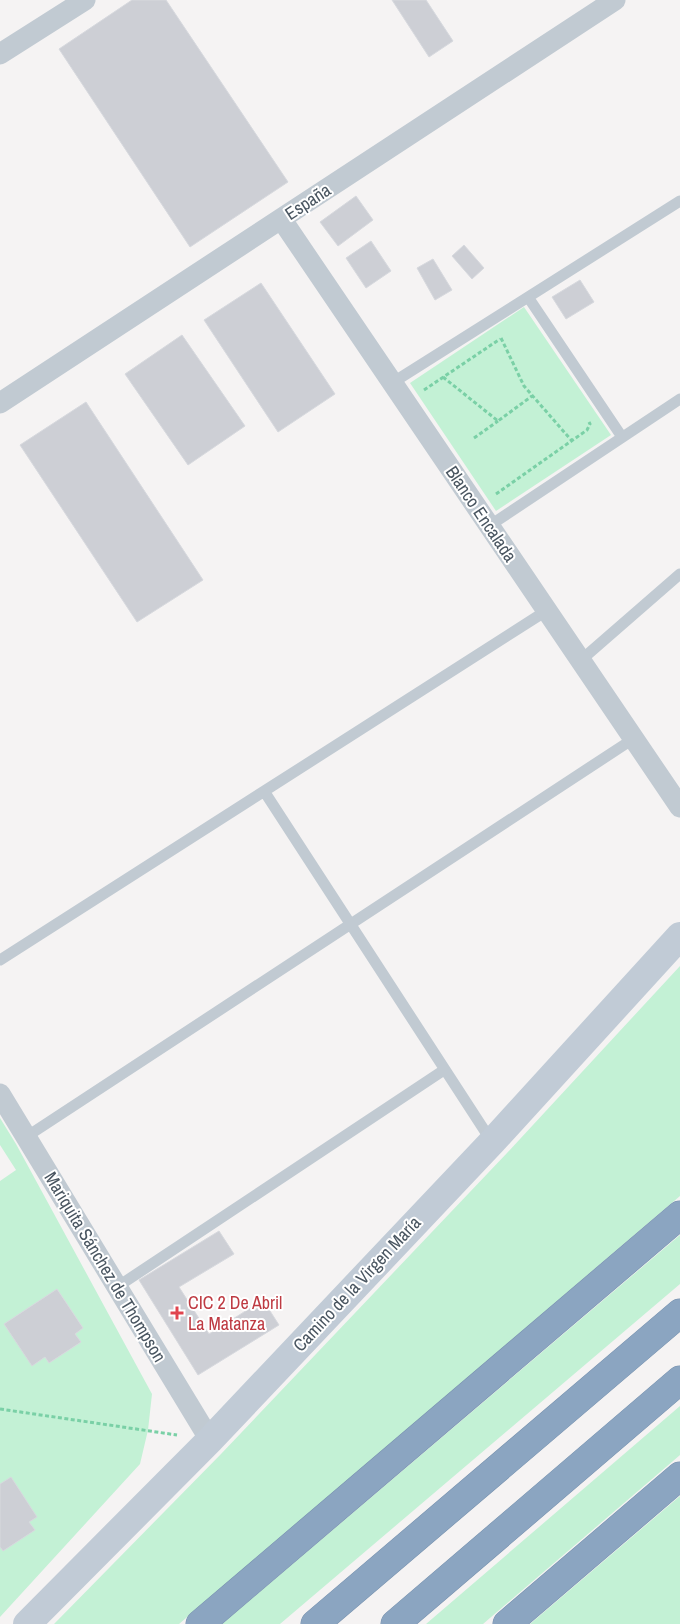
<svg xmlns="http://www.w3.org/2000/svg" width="680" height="1624" font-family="'Archivo Narrow',sans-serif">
<rect width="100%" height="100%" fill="#f5f3f3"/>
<path fill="#c3f1d5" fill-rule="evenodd" d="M 524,307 L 611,435 L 496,511 L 410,383 Z
M 680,966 L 680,1196 L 179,1624 L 54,1624 L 221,1454 L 507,1153 Z
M 0,1118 L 16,1144 L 152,1394 L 148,1430 L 140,1464 L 0,1617 L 0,1547 L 3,1551 L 34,1530 L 0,1484 L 0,1181 L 16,1170 L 0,1145 ZM 57,1289 L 83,1328 L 75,1334 L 81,1342 L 49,1363 L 45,1357 L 32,1365 L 4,1324 Z
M 680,1235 L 680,1284 L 280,1624 L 222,1624 Z
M 680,1406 L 680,1455 L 483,1624 L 426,1624 Z
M 680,1496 L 680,1624 L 530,1624 Z"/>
<path fill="#cdcfd5" stroke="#d7d9de" d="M 132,0 L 166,0 L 288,182 L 190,247 L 59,49 Z
M 392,0 L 426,0 L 453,41 L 429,57 Z
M 356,196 L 373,220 L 338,246 L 320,222 Z
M 371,241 L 391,271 L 366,288 L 346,258 Z
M 464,245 L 484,268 L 472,279 L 452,256 Z
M 433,259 L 452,290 L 435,300 L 417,268 Z
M 580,280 L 594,302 L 566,319 L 552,297 Z
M 261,283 L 335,394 L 278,432 L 204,320 Z
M 182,335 L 245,426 L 188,465 L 125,374 Z
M 86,402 L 203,580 L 137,622 L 20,445 Z
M 219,1231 L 234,1254 L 179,1287 L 209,1334 L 263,1300 L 279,1325 L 198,1375 L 139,1280 Z
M 57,1289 L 83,1328 L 75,1334 L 81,1342 L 49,1363 L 45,1357 L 32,1366 L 4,1324 Z
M 11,1477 L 37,1517 L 29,1522 L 35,1530 L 3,1551 L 0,1547 L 0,1484 Z"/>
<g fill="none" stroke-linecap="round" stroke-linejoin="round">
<defs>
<path id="highway" d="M 200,1624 L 680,1215
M 315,1624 L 680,1313
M 395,1624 L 680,1380
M 507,1624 L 680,1476"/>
</defs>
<use href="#highway" stroke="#7690ad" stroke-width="29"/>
<path stroke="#7ad0a6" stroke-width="3" stroke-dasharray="4 2.5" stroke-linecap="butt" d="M 501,338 L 524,386 L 572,441
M 443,377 L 498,421 L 532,396
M 424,390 L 500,339
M 474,438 L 498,421
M 496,494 L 587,430 L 590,424 L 589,422
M 0,1409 L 177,1435"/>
<path stroke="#c1cad2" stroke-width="11" d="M 528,297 L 622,437
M 392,383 L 680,201
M 489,526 L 680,399
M 580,661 L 680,574
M 264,791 L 492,1142
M 0,960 L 546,611
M 26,1137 L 633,739
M 117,1287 L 444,1070"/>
<path stroke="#c1cad2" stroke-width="21" d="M 0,54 L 85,0
M 282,220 L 680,807
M 0,403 L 615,0
M 0,1094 L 210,1440"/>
<path stroke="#c1cbd6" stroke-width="28" d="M 27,1624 L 210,1440 L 492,1142 L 680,936"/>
<use href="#highway" stroke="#8ba5c1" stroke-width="28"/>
</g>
<path fill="#e0444e" stroke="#fff" stroke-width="2" d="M174.5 1305.5h5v5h5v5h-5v5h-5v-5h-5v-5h5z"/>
<g text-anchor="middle" stroke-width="4" stroke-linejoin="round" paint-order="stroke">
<g font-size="18" fill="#4a5661" stroke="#fff">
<text transform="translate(308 202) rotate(-33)" y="6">España</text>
<text transform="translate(481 514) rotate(56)" y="6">Blanco Encalada</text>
<text transform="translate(105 1267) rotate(59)" y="6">Mariquita Sánchez de Thompson</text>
<text transform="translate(357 1284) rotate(-47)" y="6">Camino de la Virgen María</text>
</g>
<g font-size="18" fill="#be3a42" stroke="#fff" text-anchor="start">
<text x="188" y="1309">CIC 2 De Abril<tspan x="188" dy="21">La Matanza</tspan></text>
</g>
</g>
</svg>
